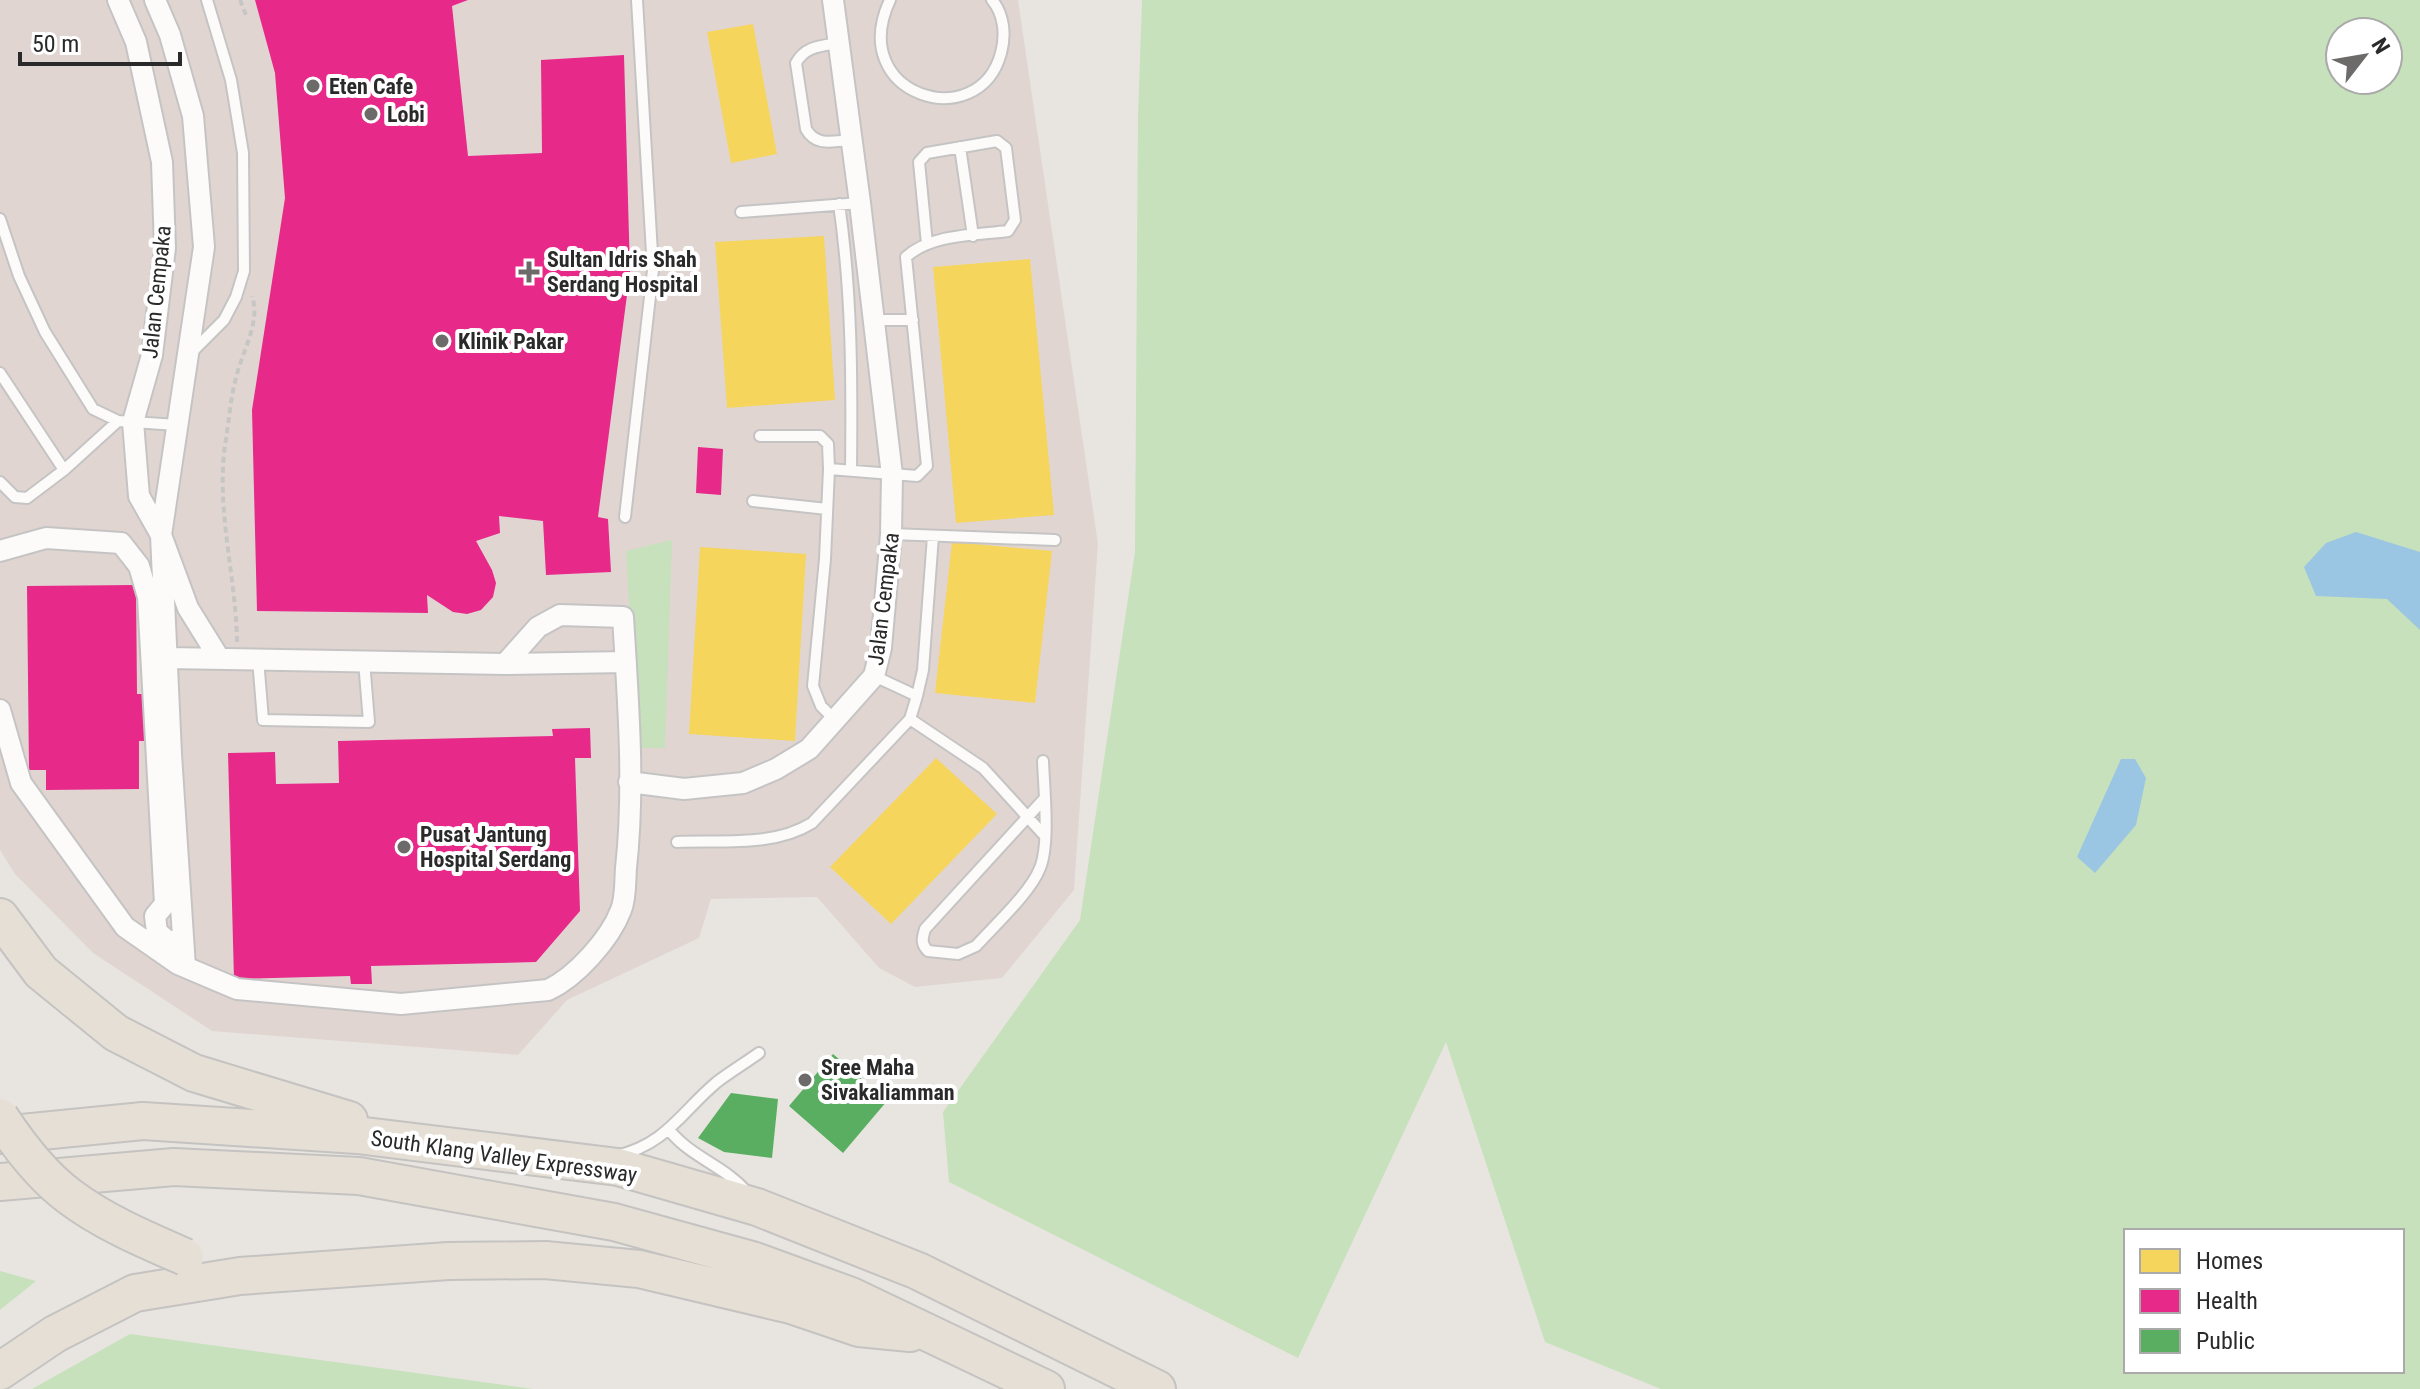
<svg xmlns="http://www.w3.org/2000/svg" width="2420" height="1389" font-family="'Roboto Condensed',sans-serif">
<rect width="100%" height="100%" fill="#e8e5e0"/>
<path fill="#e1d5d2" d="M 0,0 L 1018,0 L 1098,544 L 1074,890 L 1002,978 L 915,987 L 879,968 L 817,897 L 711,899 L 699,938 L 567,1000 L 518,1055 L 212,1031 L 93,953 L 15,874 L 0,850 Z"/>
<path fill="#c6e1bb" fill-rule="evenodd" d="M 1142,0 L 2420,0 L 2420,1389 L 1661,1389 L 1545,1342 L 1446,1042 L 1298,1358 L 949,1182 L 943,1112 L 1080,920 L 1135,552 L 1138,117 ZM 2340,32 L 2388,32 L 2388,80 L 2340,80 ZM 2126,1231 L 2402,1231 L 2402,1371 L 2126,1371 Z
M 672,540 L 665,748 L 637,748 L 626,551 Z
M 0,1271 L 36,1281 L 0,1310 Z
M 130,1334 L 533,1389 L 32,1389 Z"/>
<path fill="#9ac6e3" d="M 2356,532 L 2420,552 L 2420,630 L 2387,599 L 2316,596 L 2304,567 L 2326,543 Z
M 2121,759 L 2135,759 L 2146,778 L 2136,825 L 2095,873 L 2077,857 Z"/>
<path fill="#f6d55c" d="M 753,24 L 777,154 L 731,163 L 707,32 Z
M 824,236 L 835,400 L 727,408 L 715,242 Z
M 1030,259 L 1054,515 L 956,523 L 933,267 Z
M 952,542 L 1052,551 L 1035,703 L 935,693 Z
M 700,547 L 806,554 L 795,741 L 689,734 Z
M 936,758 L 997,814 L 891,924 L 830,867 Z"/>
<path fill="#e7298a" d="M 255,0 L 468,0 L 452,6 L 468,156 L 542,153 L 541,60 L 624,55 L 630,272 L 598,517 L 608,519 L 611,572 L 546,575 L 543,521 L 499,516 L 500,533 L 476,541 L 492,570 L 496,583 L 493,597 L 481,610 L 467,614 L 453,612 L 427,595 L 428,613 L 257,611 L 252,410 L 285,198 L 275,73 Z
M 698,447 L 723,449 L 721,495 L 696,493 Z
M 136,585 L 137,694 L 150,694 L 151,741 L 139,741 L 139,789 L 46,790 L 46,770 L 29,770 L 27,586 Z
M 590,728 L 591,758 L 575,758 L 580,911 L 536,962 L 371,966 L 372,984 L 351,984 L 350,976 L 234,979 L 228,753 L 275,752 L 276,784 L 339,783 L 338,741 L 553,736 L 552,729 Z"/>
<path fill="#5aae61" d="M 833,1054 L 887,1101 L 843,1153 L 789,1106 Z
M 731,1093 L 778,1099 L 772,1158 L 724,1152 L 698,1138 Z"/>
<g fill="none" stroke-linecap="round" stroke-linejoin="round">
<defs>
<path id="service" d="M 890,0 C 845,96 979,136 1001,53 C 1006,35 1004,14 992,0
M 839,43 C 821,46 805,46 796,63 L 806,129 C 816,147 833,141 852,140
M 960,147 L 973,236
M 839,204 C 852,293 852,381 851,471
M 741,212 L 860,203
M 0,219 L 19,276 L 45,332 L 93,409 L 118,421 L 177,425
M 874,320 L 913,320
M 192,352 L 224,320 L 236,297 L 244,271 L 243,153 L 231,80 L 207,0
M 0,373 L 64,470
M 760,436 L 820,436 L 828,444 L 829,469
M 0,482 L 15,497 L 27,498 L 64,470 L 118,421
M 753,501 L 827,509
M 625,517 L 653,270 L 637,0
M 891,534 L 1055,540
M 258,659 L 263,720 L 369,722 L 364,661
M 917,696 L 923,670 L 933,536
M 910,719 L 983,768 L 1044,835
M 835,720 L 821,706 L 813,686 L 825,559 L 829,469 L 917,476 L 927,466 L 906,257 C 931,234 976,235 1008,231 L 1015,220 L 1006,148 L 997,141 L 927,153 L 919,162 L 927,244
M 1043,761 C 1044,789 1050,844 1040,868 C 1031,892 994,926 976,946 L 958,954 L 928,951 C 921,944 922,939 925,929 L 1044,799
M 677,842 C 721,840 774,847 812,823 L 910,719 L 917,696 L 874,676
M 670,1131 C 691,1157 724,1166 746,1191
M 616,1156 C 667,1144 681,1112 717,1082 C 730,1072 745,1063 759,1053"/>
<path id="minor" d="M 118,0 L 136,42 L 162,162 L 165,248 L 152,355 L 133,422 L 139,496 L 161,535 L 188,608 L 219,658
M 155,0 L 170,35 L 193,116 L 204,247 L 161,535 L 171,754 L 185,967
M 0,551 L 46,538 L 121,543 L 139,566 L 148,597 L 165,904 L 155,916 L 157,932 L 170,943 L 183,937
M 167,658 L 505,664 L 626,662
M 0,710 L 21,783 L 125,927 L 178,964 L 237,989 L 401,1004 L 548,990 C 576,977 610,939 621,910 C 626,898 625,881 626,868 C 635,786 628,700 623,617 L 560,615 L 538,627 L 505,664
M 629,782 L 684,789 L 743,783 L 776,769 L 809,749 L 874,676 L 881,648 L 891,534 L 892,475 L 860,203 L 833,0"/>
<path id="motorway" d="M 0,917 L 41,972 L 116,1033 L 194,1073 L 349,1120
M 0,1135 L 143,1121 L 357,1135 L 618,1167 L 757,1207 L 918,1271 L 1157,1389
M 0,1182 L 174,1167 L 359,1176 L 614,1222 L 752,1260 L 851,1296 L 1046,1389
M 0,1371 L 55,1334 L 135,1293 L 240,1276 L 448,1261 L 545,1260 L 639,1269 L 791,1305 L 859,1328 L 910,1333"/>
</defs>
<use href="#service" stroke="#c5c4c4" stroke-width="14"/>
<use href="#minor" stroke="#c5c4c4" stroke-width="24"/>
<use href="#motorway" stroke="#c4c3c1" stroke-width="40"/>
<path stroke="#c6c6c5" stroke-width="4" stroke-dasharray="6 4" stroke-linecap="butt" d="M 240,0 L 246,15
M 237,642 C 236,576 216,511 225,445 C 229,423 230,400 236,378 C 242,351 261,323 252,296"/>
<use href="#service" stroke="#fcfbfa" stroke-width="10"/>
<use href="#minor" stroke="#fcfbfa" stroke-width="20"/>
<use href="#motorway" stroke="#e6dfd5" stroke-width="36"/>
<defs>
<path id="motorway-bridge" d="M 0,1117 C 19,1146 41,1175 69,1196 C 103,1222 146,1240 185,1257"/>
</defs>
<use href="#motorway-bridge" stroke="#c4c3c1" stroke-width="40" stroke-linecap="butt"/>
<use href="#motorway-bridge" stroke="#e6dfd5" stroke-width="36"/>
</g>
<g fill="#6c6b6a" stroke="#fff" stroke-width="3">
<circle cx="313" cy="86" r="8"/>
<circle cx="371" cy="114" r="8"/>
<path d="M525 260h8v8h8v8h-8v8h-8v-8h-8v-8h8z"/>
<circle cx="442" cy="341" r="8"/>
<circle cx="404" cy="847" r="8"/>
<circle cx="805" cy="1080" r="8"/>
</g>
<g text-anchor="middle" stroke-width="8" stroke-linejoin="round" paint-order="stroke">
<g font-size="22" font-weight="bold" fill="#2a2a2a" stroke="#fff" text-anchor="start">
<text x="329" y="94">Eten Cafe</text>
<text x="387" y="122">Lobi</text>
<text x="547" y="267">Sultan Idris Shah<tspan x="547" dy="25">Serdang Hospital</tspan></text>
<text x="458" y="349">Klinik Pakar</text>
<text x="420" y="842">Pusat Jantung<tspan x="420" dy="25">Hospital Serdang</tspan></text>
<text x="821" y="1075">Sree Maha<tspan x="821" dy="25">Sivakaliamman</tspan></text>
</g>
<g font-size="22" fill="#2a2a2a" stroke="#fff">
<text transform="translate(156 292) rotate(-84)" y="8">Jalan Cempaka</text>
<text transform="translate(883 599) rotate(-83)" y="8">Jalan Cempaka</text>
<text transform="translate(504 1156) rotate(8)" y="8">South Klang Valley Expressway</text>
</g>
</g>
<rect x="2124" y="1229" width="280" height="144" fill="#ffffff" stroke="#aaaaaa" stroke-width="2"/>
<rect x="2140" y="1249" width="40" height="24" fill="#f6d55c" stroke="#aaaaaa" stroke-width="2"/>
<text x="2196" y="1269" font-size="24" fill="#2a2a2a">Homes</text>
<rect x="2140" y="1289" width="40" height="24" fill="#e7298a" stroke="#aaaaaa" stroke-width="2"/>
<text x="2196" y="1309" font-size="24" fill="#2a2a2a">Health</text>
<rect x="2140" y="1329" width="40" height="24" fill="#5aae61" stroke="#aaaaaa" stroke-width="2"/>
<text x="2196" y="1349" font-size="24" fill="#2a2a2a">Public</text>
<g transform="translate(2364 56) rotate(59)"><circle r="38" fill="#ffffff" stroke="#aaaaaa" stroke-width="2"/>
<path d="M0-6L14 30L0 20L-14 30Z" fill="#6c6b6a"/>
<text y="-12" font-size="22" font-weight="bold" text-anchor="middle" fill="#2a2a2a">N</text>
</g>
<path d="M20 52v12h160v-12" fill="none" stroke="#2a2a2a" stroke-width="4"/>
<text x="32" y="52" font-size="24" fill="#2a2a2a" stroke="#ffffff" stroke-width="6" paint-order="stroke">50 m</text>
</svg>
